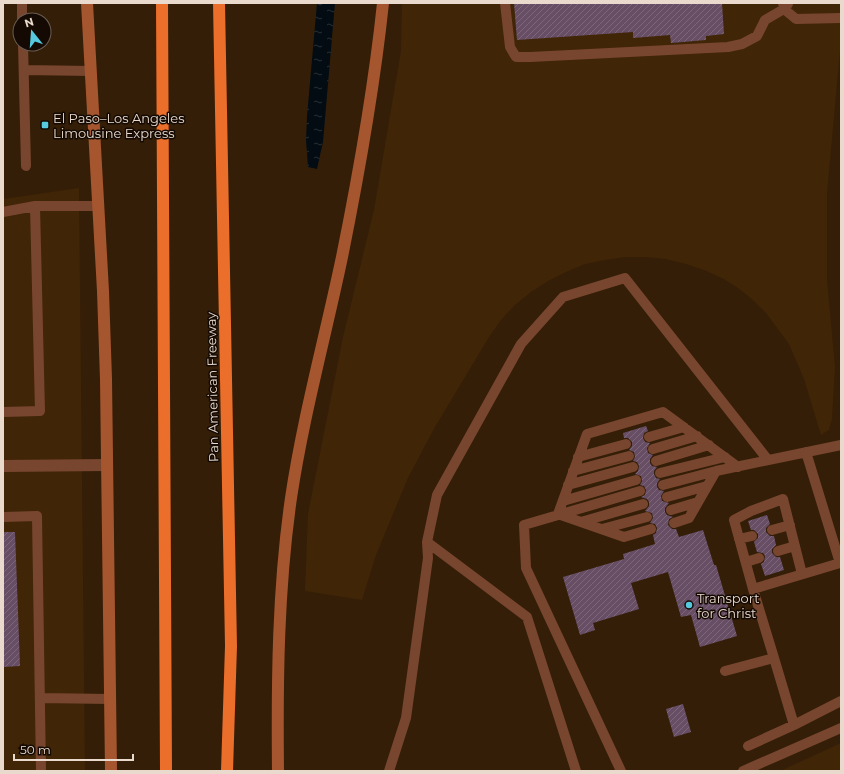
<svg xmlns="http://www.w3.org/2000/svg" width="844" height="774" font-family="Montserrat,sans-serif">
<defs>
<pattern id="water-ripples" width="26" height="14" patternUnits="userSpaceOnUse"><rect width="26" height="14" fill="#020c12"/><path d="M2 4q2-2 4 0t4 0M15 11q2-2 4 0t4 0" fill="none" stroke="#272f33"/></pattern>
<pattern id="building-hatch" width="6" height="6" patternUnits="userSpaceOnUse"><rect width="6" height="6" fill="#674e65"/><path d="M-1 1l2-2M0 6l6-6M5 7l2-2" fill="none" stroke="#7d677a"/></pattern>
</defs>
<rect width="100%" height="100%" fill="#341e07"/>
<path fill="#402507" d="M 402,3 L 841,3 L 841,40 L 827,194 L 827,279 L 835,367 L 832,419 L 829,430 L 821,435 L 804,379 L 789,344 L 766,313 L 753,300 L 738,288 L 722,278 L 704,270 L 686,264 L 666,259 L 646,257 L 625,257 L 605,260 L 585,264 L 566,272 L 548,281 L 531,292 L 515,305 L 501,320 L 489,337 L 435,427 L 408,478 L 376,555 L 362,600 L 305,591 L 308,514 L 343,337 L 374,210 L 401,51 Z
M 79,188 L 85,771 L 3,771 L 3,199 Z
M 841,743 L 841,771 L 780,771 Z"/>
<path fill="url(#water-ripples)" d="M 317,3 L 335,3 L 323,142 L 317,169 L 308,167 L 306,140 L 307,116 Z"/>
<path fill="url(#building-hatch)" d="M 514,3 L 722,3 L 724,34 L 706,36 L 706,40 L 671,43 L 670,35 L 633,38 L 633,32 L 517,40 Z
M 646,426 L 648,431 L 644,433 L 643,438 L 645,442 L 650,443 L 647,448 L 648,453 L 653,455 L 650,459 L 650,463 L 652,466 L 657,467 L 654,471 L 654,474 L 656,478 L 660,479 L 657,483 L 657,487 L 659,490 L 664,491 L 661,496 L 662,501 L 669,503 L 665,508 L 665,512 L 667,515 L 673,517 L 669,519 L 668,525 L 672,529 L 676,529 L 679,537 L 703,530 L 714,565 L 716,565 L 737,636 L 700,647 L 691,615 L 681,617 L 668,572 L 631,583 L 639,609 L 593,623 L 595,630 L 580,635 L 563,577 L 624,559 L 623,554 L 655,544 L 653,535 L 656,533 L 657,528 L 655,524 L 650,523 L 653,518 L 652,513 L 645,511 L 649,506 L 649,502 L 647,499 L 641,497 L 645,495 L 646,490 L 644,486 L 640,485 L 642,481 L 641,476 L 635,474 L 638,471 L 639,466 L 637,462 L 633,461 L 635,457 L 634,452 L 629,450 L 632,446 L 632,442 L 628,438 L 624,438 L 623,433 Z
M 767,515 L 770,524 L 766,528 L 766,532 L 770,536 L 774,536 L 776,545 L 772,549 L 772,553 L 776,557 L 780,557 L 784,570 L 765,576 L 761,564 L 764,562 L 765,556 L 763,553 L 757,552 L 754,542 L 758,538 L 758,534 L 754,530 L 751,530 L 748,521 Z
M 3,532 L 15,532 L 20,666 L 3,667 Z
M 683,704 L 691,732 L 674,737 L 666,709 Z"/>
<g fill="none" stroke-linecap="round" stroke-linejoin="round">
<path stroke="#78462e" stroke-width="10" d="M 22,3 L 22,20
M 505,3 L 510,47 L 516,57 L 530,57 L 728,47 L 742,44 L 757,36 L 765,20 L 784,9 L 783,3
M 788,4 L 784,9 L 796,19 L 841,18
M 23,44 L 26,166
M 24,70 L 91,71
M 3,212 L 35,206 L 98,206
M 3,412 L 40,411 L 35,206
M 649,437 L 684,427
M 653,449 L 697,436
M 578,457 L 626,444
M 656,461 L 709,445
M 573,471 L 629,456
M 660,473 L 725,457
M 568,485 L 633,467
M 663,485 L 716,471 L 841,445
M 667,497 L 707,486
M 563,501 L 636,480
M 671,510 L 698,502
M 558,514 L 587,434 L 663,412 L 738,467
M 558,514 L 624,537 L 651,529
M 3,517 L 37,516 L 41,771
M 581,522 L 643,504
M 674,523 L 689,518 L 716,471
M 602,529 L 647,517
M 772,530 L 790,525
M 739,539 L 752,536
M 427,542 L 527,617 L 576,771
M 778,551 L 795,546
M 746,562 L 759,558
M 753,589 L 734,520 L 751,511 L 783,499 L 802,574
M 774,658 L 794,725
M 725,671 L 774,658 L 753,589 L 840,563 L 806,452
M 40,698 L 110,699
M 748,746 L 794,725 L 841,701
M 389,771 L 406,718 L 428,558 L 427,542 L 437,495 L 521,344 L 563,297 L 625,278 L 768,460
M 621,771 L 526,568 L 524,525 L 640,491
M 743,771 L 841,728"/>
<path stroke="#78462e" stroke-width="12" d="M 3,466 L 107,465"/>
<path stroke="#a6562f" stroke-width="12" d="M 87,3 L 103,291 L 106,379 L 111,771
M 278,771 C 277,680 278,588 291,498 C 303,417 325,338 342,257 C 359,173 374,89 383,3"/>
<path stroke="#eb6e2a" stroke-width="12" d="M 162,3 L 166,771
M 219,3 L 231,646 L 227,771"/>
</g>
<g fill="#56c9e0" stroke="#140a03" stroke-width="1.5">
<rect x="41" y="121" width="8" height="8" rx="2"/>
<circle cx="689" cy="605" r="4"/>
</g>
<g text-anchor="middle" stroke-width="3" stroke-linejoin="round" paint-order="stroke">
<g font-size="13" fill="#e9dacd" stroke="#140a03" text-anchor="start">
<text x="53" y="123">El Paso–Los Angeles<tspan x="53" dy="15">Limousine Express</tspan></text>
<text x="697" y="603">Transport<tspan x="697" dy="15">for Christ</tspan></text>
</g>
<g font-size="13" fill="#e9dacd" stroke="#140a03">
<text transform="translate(212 387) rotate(-91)" y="5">Pan American Freeway</text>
</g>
</g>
<rect width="844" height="774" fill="none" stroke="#e9dacd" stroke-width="8"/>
<g transform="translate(32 32) rotate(343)"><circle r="19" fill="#140a03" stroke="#695d54"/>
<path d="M0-3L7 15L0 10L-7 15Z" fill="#56c9e0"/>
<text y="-6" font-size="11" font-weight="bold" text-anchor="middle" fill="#e9dacd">N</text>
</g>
<path d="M14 754v6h119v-6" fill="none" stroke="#e9dacd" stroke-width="2"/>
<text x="20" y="754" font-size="12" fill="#e9dacd" stroke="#140a03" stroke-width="3" paint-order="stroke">50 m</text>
</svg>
